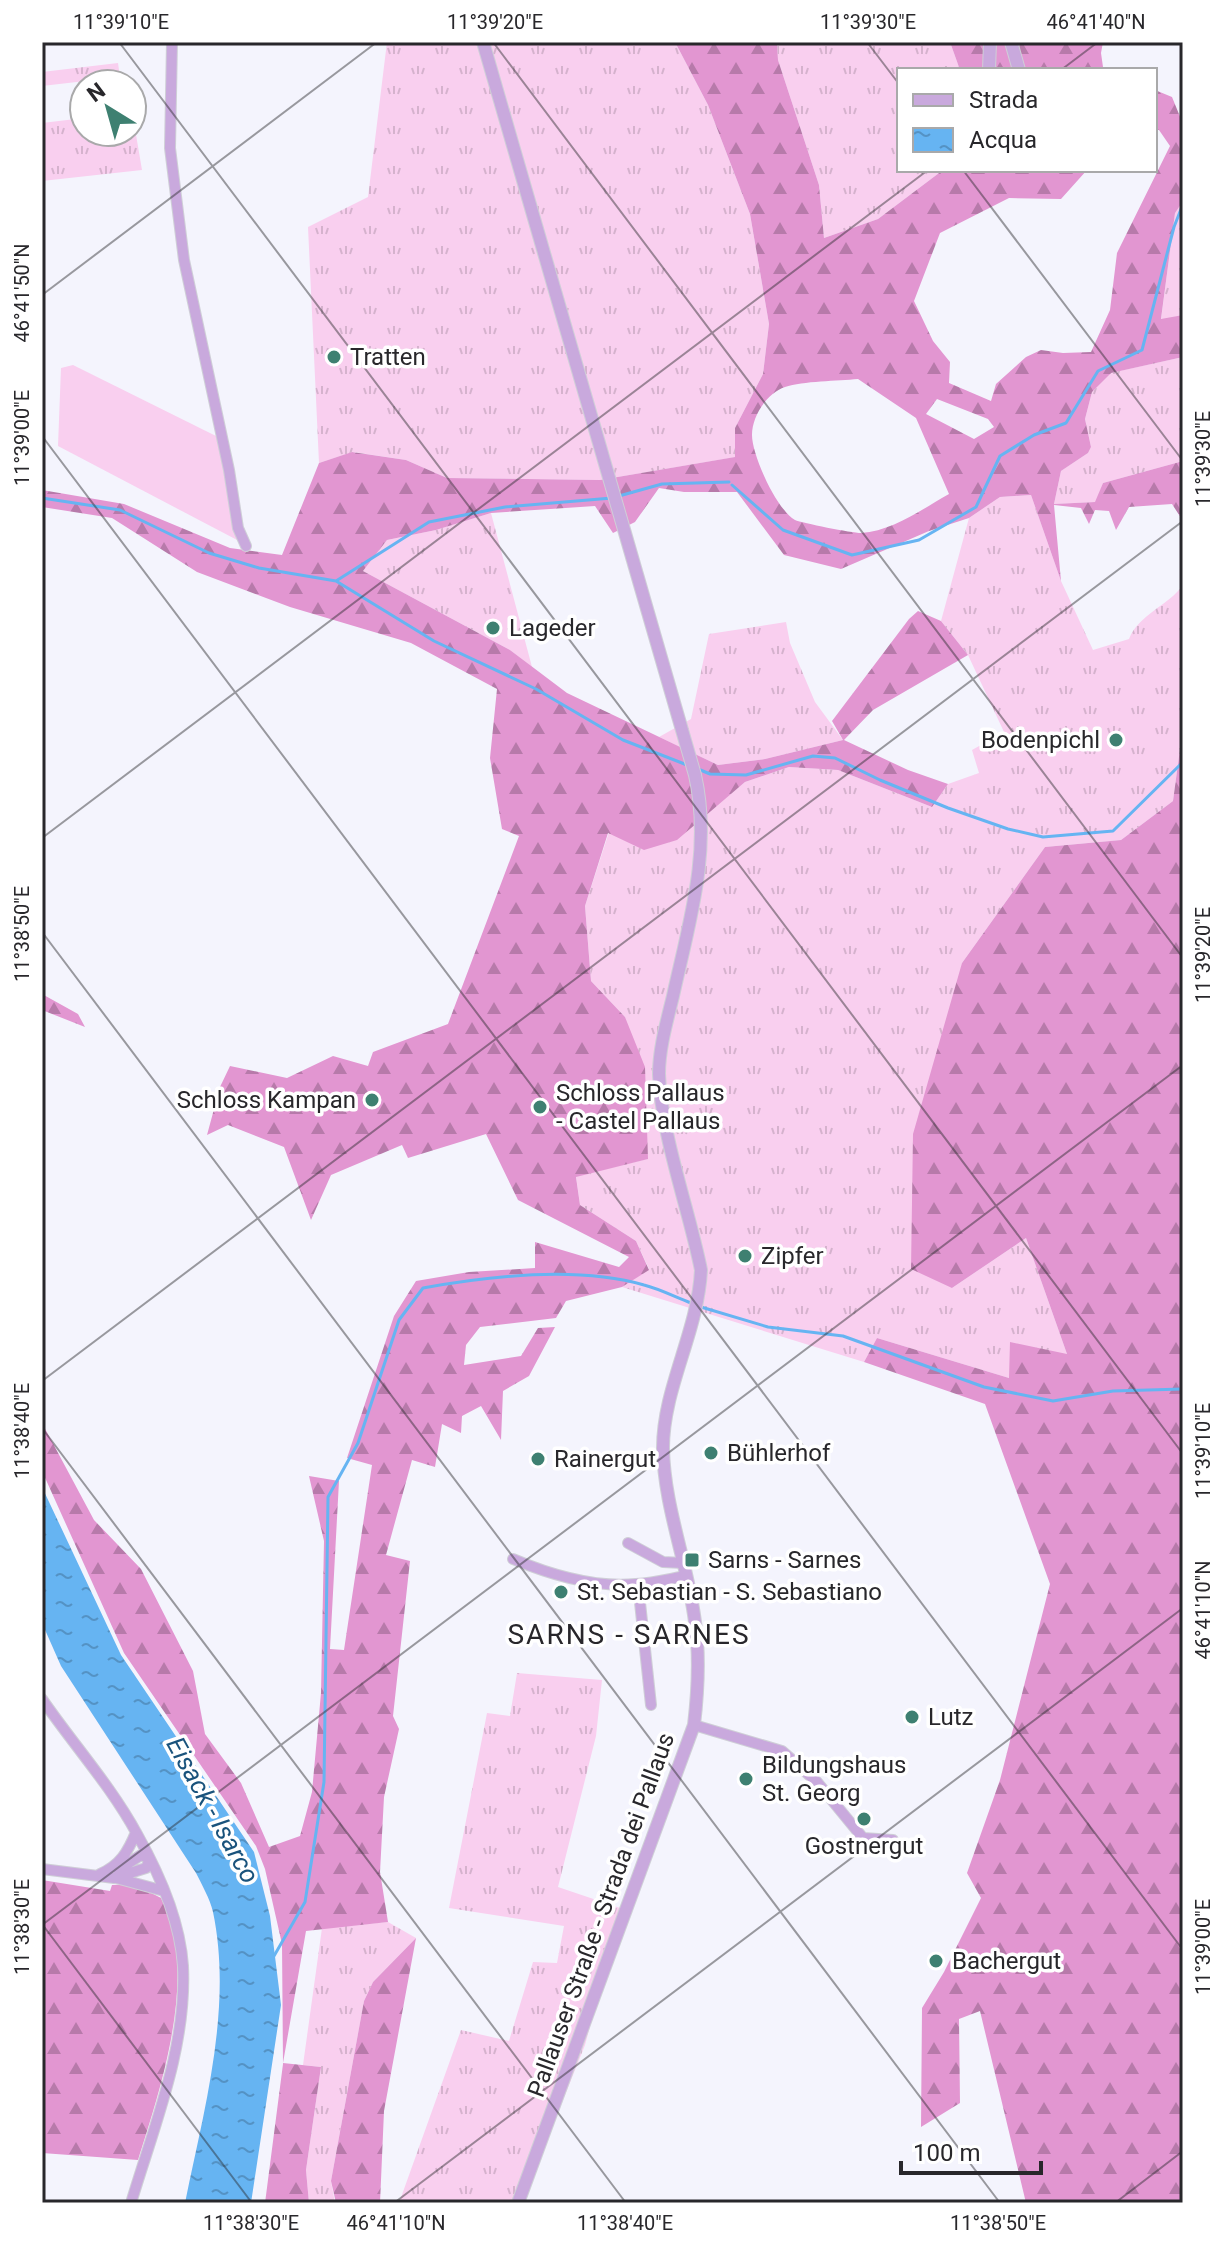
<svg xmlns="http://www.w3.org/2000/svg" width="1225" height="2245" font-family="Roboto,sans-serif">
<defs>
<pattern id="grass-tufts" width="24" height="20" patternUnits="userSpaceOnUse" patternTransform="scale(2)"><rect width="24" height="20" fill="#f9cfef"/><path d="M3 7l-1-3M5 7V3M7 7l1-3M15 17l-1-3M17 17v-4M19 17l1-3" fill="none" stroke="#d5b2cd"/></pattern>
<pattern id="forest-firs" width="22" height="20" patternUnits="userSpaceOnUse" patternTransform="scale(2)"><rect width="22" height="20" fill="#e296d1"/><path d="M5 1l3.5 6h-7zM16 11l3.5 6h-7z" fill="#b77aaa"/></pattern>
<pattern id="water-ripples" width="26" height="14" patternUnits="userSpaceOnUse" patternTransform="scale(2)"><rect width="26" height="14" fill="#66b4f2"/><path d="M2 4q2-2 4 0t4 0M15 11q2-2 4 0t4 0" fill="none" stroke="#5492c4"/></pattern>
</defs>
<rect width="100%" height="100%" fill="#f4f4fd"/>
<path fill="url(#grass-tufts)" d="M 387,42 L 675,42 L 708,105 L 750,214 L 769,324 L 763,374 L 735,428 L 736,457 L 600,480 L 447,478 L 406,460 L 353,452 L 319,463 L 308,227 L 368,197 Z
M 777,42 L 950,42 L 960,70 L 899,70 L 899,170 L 943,170 L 878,219 L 824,238 L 819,185 L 778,60 Z
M 118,63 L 120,77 L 42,86 L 42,72 Z
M 132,111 L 142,170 L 42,181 L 42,123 L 84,118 L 84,132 L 132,132 Z
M 1183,201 L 1183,315 L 1161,320 L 1175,212 Z
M 1183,357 L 1183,461 L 1103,483 L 1096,502 L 1054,504 L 1061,471 L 1088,453 L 1091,447 L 1085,419 L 1092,392 L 1110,373 Z
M 1031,495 L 1061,581 L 1093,650 L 1129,639 C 1139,614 1168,606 1183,585 L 1183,727 L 1173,801 L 1121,840 L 1045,847 L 962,963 L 952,1288 L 1026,1238 L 1067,1354 L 1009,1378 L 877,1338 L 864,1362 L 622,1287 L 649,1269 L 636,1241 L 580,1205 L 576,1176 L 647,1159 L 625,1017 L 591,981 L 585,906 L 609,832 L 702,817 L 745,782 L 789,767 L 838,770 L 932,807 L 948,784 L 979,773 L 972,750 L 1004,732 L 968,655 L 941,621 L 969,518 L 1000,497 Z
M 491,513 L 532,667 L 510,650 L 363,571 L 387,540 L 436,530 Z
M 786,622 L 790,643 L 815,702 L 843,740 L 765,759 L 718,765 L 659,737 L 691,719 L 709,634 Z
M 517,1673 L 602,1680 L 596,1736 L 558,1887 L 626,1910 L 612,1946 L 585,2045 L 522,2203 L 399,2203 L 461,2030 L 509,2041 L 533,1962 L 557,1963 L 564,1926 L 449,1908 L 487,1713 L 510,1716 Z
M 388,1922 L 416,1938 L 373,1982 L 364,2001 L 331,2181 L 335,2203 L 309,2203 L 306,2170 L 321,2067 L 303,2065 L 322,1928 Z"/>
<path fill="url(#forest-firs)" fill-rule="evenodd" d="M 675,42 L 777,42 L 778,60 L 819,185 L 824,238 L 878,219 L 943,170 L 1087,170 L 1061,199 L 1009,198 L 940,233 L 914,301 L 933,341 L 950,362 L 949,383 L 991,401 L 996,384 L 1026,357 L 1041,350 L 1063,353 L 1091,352 L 1110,310 L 1117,253 L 1170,146 L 1159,130 L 1155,130 L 1155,90 L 1172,97 L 1183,124 L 1183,201 L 1175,213 L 1161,319 L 1183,315 L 1183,357 L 1111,373 L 1092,392 L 1085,419 L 1091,447 L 1088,453 L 1061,471 L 1054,504 L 1095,502 L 1103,483 L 1183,461 L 1183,521 L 1172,504 L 1129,507 L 1116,530 L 1109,511 L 1095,510 L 1089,524 L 1081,508 L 1054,505 L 1061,581 L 1031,495 L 1000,497 L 969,518 L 929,531 L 841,569 L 784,555 L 737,492 L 684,492 L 659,488 L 635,522 L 613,533 L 595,506 L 491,513 L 436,530 L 387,540 L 363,571 L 510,650 L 567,693 L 718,765 L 765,759 L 843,740 L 832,721 L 909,619 L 918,611 L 941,621 L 968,655 L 873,710 L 844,740 L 908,770 L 948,784 L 932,807 L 838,770 L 789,767 L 745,782 L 677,840 L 644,850 L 608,833 L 585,906 L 591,981 L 625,1017 L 645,1067 L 648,1159 L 576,1177 L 580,1205 L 636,1241 L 649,1270 L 622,1287 L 566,1301 L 556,1318 L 480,1327 L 466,1345 L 464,1365 L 521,1356 L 538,1328 L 555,1327 L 529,1376 L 503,1391 L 501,1440 L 481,1406 L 462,1416 L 461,1433 L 442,1424 L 435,1467 L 412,1460 L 386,1555 L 410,1561 L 393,1716 L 399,1729 L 384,1797 L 380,1872 L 388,1922 L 306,1931 L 283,2063 L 321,2067 L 306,2170 L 309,2203 L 265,2203 L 283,2064 L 282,1944 L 265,1869 L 256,1846 L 124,1653 L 42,1471 L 42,1423 L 94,1520 L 141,1569 L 193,1671 L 205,1734 L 241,1783 L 269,1847 L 300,1836 L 312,1792 L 321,1693 L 324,1541 L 309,1476 L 339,1481 L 330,1649 L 344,1650 L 372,1465 L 347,1458 L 394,1316 L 416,1281 L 469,1272 L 535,1268 L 535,1242 L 619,1267 L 629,1257 L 518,1200 L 486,1134 L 408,1158 L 402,1145 L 331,1175 L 311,1220 L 284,1147 L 228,1125 L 207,1135 L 220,1087 L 230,1066 L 287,1078 L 333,1056 L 368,1066 L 373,1052 L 448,1024 L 519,836 L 502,829 L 490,758 L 497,689 L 411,643 L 290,607 L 197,572 L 112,518 L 42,507 L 42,490 L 124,504 L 230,548 L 282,555 L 319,463 L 352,452 L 406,460 L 447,478 L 600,480 L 735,457 L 735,428 L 763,374 L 769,324 L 750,214 L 708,105 ZM 858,379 L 916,418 L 949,494 C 922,509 893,531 861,533 C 852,533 802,523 795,520 C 776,509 752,455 752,435 C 752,416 767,393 785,387 C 803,381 838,381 858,379 ZM 937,399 L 988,419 L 994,427 L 974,439 L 926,414 Z
M 950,42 L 1103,42 L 1101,53 L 1103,67 L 1110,70 L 960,70 Z
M 1183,727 L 1183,2203 L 1026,2203 L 980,2011 L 959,2019 L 960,2103 L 921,2127 L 922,2008 L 944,1972 L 981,1898 L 967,1873 L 1000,1780 L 1050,1584 L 985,1404 L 864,1362 L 877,1338 L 1009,1378 L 1010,1342 L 1067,1354 L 1026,1238 L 952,1288 L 911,1269 L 913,1134 L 962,963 L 1045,847 L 1121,840 L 1173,801 Z
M 42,994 L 78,1014 L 85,1027 L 42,1010 Z
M 42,1880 L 110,1891 L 112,1885 L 134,1884 L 161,1898 C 200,1971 161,2087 138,2160 L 42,2153 Z
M 416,1938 L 384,2111 L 380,2203 L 336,2203 L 331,2181 L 364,2001 L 373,1982 Z"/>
<path fill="#f9cfef" d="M 73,365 L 218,437 L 239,541 L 58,446 L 61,368 Z"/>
<path fill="url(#water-ripples)" d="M 42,1487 L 121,1655 L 254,1852 L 270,1916 L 281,2005 L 251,2203 L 185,2203 C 204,2109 233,2008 213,1912 C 210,1899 202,1885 196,1873 L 61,1666 L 42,1623 Z"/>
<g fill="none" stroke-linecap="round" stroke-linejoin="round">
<path stroke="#66b4f2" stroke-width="3" d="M 732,485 L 783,530 L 852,555 L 919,540 L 976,507 L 1000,456 L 1034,435 L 1066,423 L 1098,371 L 1142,350 L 1174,227 L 1183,204
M 619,496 L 662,484 L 729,482
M 42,498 L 120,510 L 209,553 L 259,568 L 336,581 L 434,641 L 536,689 L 623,740 L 687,765
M 336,581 L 429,522 L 505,507 L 612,498
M 698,769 L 710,774 L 746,775 L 813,756 L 835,758 L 880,780 L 948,808 L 1008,829 L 1043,837 L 1113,831 L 1183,762
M 701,1307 L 768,1327 L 843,1336 L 984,1387 L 1053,1401 L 1113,1391 L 1183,1389
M 274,1956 L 305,1902 L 324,1782 L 328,1497 L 358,1443 L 399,1320 L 423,1288 C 489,1276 578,1266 644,1285 C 660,1289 675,1297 691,1303"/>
<defs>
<path id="minor" d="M 172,42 L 170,148 L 184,260 L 229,470 L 238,528 L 246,546
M 628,1543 L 663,1562 L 683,1563
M 513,1559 C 551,1575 595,1588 636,1584 C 653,1583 669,1579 686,1576
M 638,1584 L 651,1705
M 42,1699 C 73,1744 111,1786 137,1834 C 159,1873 180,1920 183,1966 C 187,2047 154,2126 131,2203
M 694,1725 L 782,1751 L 817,1782 L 863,1838 L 893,1840
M 116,1868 L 124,1866 L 141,1855 L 150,1859
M 42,1869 L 114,1878 L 146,1868 L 150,1859
M 100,1874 C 120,1865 128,1852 136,1832
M 116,1878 L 164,1891"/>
<path id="tertiary" d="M 483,42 L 695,775 C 712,850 689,923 673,996 C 667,1021 659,1048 659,1074 C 661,1135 689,1209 701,1270 C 698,1332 663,1388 663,1448 C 664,1507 688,1564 695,1622 C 700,1656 698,1691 694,1725 L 518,2203
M 1011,42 L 1019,70
M 989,70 L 990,42"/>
</defs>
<use href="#minor" stroke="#cfcfd7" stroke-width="12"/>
<use href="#tertiary" stroke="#cfcfd7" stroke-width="14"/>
<use href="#minor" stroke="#c9a9dd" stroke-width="10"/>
<use href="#tertiary" stroke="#c9a9dd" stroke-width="12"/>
</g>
<path fill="none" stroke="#28272b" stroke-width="2" stroke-opacity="0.45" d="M 119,42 L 1183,1454M 493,42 L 1183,958M 867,42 L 899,84M 1061,70 L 1098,42M 963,170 L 1183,461M 42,295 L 377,42M 42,436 L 1183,1950M 42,838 L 928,170M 42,932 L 1000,2203M 42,1381 L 1183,521M 42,1428 L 626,2203M 42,1924 L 252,2203M 42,1925 L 1183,1065M 394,2203 L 1183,1608M 1115,2203 L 1183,2151"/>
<g fill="#3e8071" stroke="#fff" stroke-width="3">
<circle cx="334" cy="357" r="8"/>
<circle cx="493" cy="628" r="8"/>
<circle cx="1116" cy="740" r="8"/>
<circle cx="372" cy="1100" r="8"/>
<circle cx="540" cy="1107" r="8"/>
<circle cx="745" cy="1256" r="8"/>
<circle cx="711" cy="1453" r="8"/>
<circle cx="538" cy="1459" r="8"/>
<rect x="684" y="1552" width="16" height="16" rx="4"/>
<circle cx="561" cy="1592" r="8"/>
<circle cx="912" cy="1717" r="8"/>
<circle cx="746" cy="1779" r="8"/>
<circle cx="864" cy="1819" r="8"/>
<circle cx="936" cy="1961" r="8"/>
</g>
<g text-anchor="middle" stroke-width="7" stroke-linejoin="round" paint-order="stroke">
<g font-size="24" fill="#28272b" stroke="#fff" text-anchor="start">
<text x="350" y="365">Tratten</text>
<text x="509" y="636">Lageder</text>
<text x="1100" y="748" text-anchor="end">Bodenpichl</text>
<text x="556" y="1101">Schloss Pallaus<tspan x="556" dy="28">- Castel Pallaus</tspan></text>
<text x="356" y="1108" text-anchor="end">Schloss Kampan</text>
<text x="761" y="1264">Zipfer</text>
<text x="727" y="1461">Bühlerhof</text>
<text x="554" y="1467">Rainergut</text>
<text x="708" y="1568">Sarns - Sarnes</text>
<text x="577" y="1600">St. Sebastian - S. Sebastiano</text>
<text x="928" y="1725">Lutz</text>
<text x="762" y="1773">Bildungshaus<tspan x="762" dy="28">St. Georg</tspan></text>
<text x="864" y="1854" text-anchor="middle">Gostnergut</text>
<text x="952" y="1969">Bachergut</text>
</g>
<g font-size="24" fill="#28272b" stroke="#fff">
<text transform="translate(601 1915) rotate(-70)" y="8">Pallauser Straße - Strada dei Pallaus</text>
</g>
<g font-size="26" font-style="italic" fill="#1a537c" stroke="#fff">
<text transform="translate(213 1810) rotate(61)" y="9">Eisack - Isarco</text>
</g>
<g font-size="28" letter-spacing="2" fill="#28272b" stroke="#fff">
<text x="629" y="1644">SARNS - SARNES</text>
</g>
</g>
<rect width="1225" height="2245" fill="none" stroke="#ffffff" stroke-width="88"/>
<rect x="897" y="68" width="260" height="104" fill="#ffffff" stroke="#a9a9aa" stroke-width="2"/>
<rect x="913" y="94" width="40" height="12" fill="#c9a9dd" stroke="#a9a9aa" stroke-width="2"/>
<text x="969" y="108" font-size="24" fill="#28272b">Strada</text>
<rect x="913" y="128" width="40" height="24" fill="url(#water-ripples)" stroke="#a9a9aa" stroke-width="2"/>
<text x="969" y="148" font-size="24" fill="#28272b">Acqua</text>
<g transform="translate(108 108) rotate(323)"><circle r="38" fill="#ffffff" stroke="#a9a9aa" stroke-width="2"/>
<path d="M0-6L14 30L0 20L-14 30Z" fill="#3e8071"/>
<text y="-12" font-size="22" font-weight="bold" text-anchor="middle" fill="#28272b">N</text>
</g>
<path d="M901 2161v12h140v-12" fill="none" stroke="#28272b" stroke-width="4"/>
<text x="913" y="2161" font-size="24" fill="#28272b" stroke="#ffffff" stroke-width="6" paint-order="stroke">100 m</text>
<rect x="44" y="44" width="1137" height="2157" fill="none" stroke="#28272b" stroke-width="3"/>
<g font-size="20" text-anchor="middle" fill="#28272b">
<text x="121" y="29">11°39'10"E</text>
<text x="495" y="29">11°39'20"E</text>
<text x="868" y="29">11°39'30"E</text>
<text x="1096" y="29">46°41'40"N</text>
<text transform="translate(22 293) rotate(-90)" y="7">46°41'50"N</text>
<text transform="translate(22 438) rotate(-90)" y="7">11°39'00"E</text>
<text transform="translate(1203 459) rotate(-90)" y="7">11°39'30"E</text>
<text transform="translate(22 934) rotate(-90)" y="7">11°38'50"E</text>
<text transform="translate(1203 955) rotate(-90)" y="7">11°39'20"E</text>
<text transform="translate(22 1431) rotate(-90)" y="7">11°38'40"E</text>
<text transform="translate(1203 1451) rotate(-90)" y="7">11°39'10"E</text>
<text transform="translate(1203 1610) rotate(-90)" y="7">46°41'10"N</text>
<text transform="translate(22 1927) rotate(-90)" y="7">11°38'30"E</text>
<text transform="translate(1203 1947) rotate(-90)" y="7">11°39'00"E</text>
<text x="251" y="2230">11°38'30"E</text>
<text x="396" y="2230">46°41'10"N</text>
<text x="625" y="2230">11°38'40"E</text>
<text x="998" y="2230">11°38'50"E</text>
</g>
</svg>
